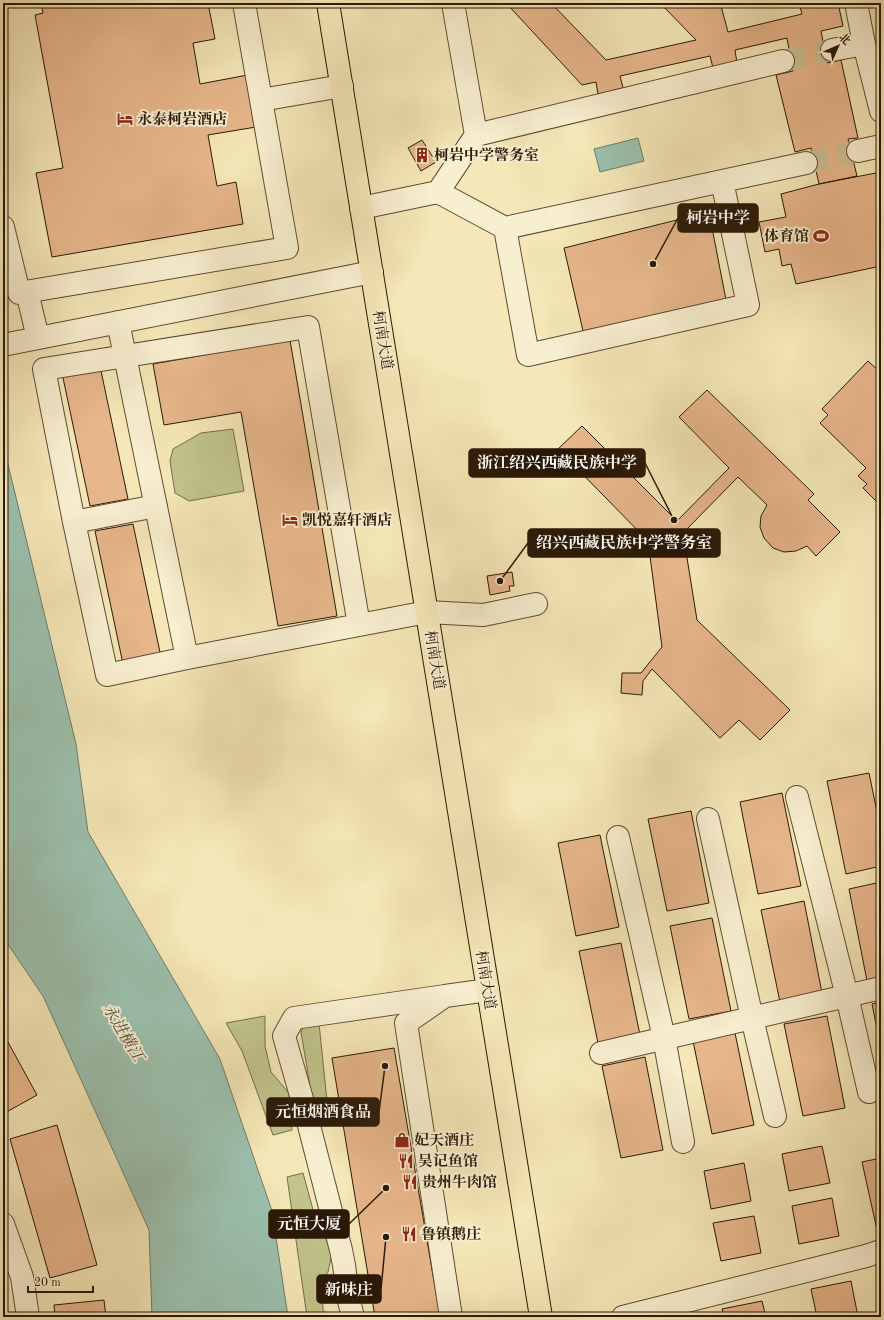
<svg xmlns="http://www.w3.org/2000/svg" width="884" height="1320" font-family="'Old Standard TT','Noto Serif SC',serif">
<rect width="100%" height="100%" fill="#f5e7b7"/>
<filter id="stains"><feTurbulence type="fractalNoise" baseFrequency=".005" numOctaves="4"/><feColorMatrix values="0 0 0 0 .2 0 0 0 0 .09 0 0 0 0 .02 0 0 0 .5 -.17"/></filter>
<radialGradient id="worn" r=".72"><stop offset=".6" stop-color="#630" stop-opacity="0"/><stop offset="1" stop-color="#630" stop-opacity=".3"/></radialGradient>
<path fill="#c1c48b" stroke="#766e48" d="M 233,429 L 244,491 L 189,501 L 175,493 L 170,461 L 173,449 L 201,433 Z
M 265,1016 L 265,1046 L 271,1072 L 289,1093 L 292,1130 L 273,1135 L 242,1051 L 226,1023 Z
M 319,1023 L 327,1101 L 318,1102 L 312,1098 L 301,1032 L 303,1027 Z
M 303,1173 L 315,1217 L 324,1226 L 332,1253 L 328,1272 L 322,1280 L 323,1310 L 328,1317 L 307,1317 L 287,1177 Z"/>
<path fill="#9cc0ad" stroke="#6e7d6a" d="M 638,138 L 644,161 L 600,172 L 594,149 Z
M 3,444 L 76,744 L 88,832 L 220,1059 L 272,1211 L 288,1317 L 152,1317 L 149,1230 L 43,996 L 3,937 Z"/>
<path fill="#e7b68b" stroke="#2a1906" d="M 41,3 L 208,3 L 215,39 L 193,43 L 200,84 L 253,74 L 262,126 L 208,135 L 217,186 L 236,182 L 243,224 L 52,257 L 36,173 L 63,168 L 35,15 L 43,13 Z
M 506,3 L 551,3 L 606,60 L 696,40 L 660,3 L 717,3 L 721,6 L 728,32 L 802,14 L 799,3 L 838,3 L 843,26 L 821,31 L 827,63 L 841,60 L 858,138 L 848,139 L 857,176 L 819,184 L 811,148 L 795,152 L 776,75 L 793,71 L 787,38 L 735,50 L 737,63 L 713,68 L 710,56 L 620,76 L 623,88 L 598,94 L 596,82 L 582,85 Z
M 422,140 L 436,162 L 421,171 L 408,148 Z
M 881,172 L 881,266 L 796,284 L 791,264 L 782,266 L 779,249 L 765,252 L 759,222 L 786,217 L 781,194 L 819,184 Z
M 709,212 L 726,300 L 583,331 L 564,248 Z
M 290,340 L 337,616 L 278,626 L 241,412 L 164,425 L 153,364 Z
M 868,361 L 881,373 L 881,506 L 863,488 L 867,484 L 858,476 L 866,468 L 820,423 L 828,415 L 822,409 Z
M 100,366 L 128,499 L 90,506 L 62,373 Z
M 707,390 L 814,494 L 808,500 L 840,532 L 816,556 L 807,546 L 796,551 L 784,552 L 773,548 L 764,538 L 760,527 L 761,516 L 767,505 L 738,477 L 683,533 L 697,620 L 790,710 L 760,740 L 739,720 L 720,738 L 652,669 L 643,681 L 642,695 L 621,693 L 622,673 L 641,673 L 662,647 L 648,541 L 558,449 L 582,426 L 677,521 L 729,468 L 679,417 Z
M 133,524 L 161,657 L 123,664 L 95,531 Z
M 512,572 L 514,586 L 509,586 L 510,591 L 490,595 L 487,576 Z
M 869,773 L 881,831 L 881,866 L 846,874 L 827,781 Z
M 782,793 L 801,886 L 758,894 L 740,802 Z
M 691,811 L 709,903 L 667,911 L 648,819 Z
M 600,835 L 619,927 L 576,936 L 558,843 Z
M 881,882 L 881,978 L 867,981 L 849,889 Z
M 804,901 L 822,993 L 780,1002 L 761,910 Z
M 712,918 L 731,1011 L 689,1019 L 670,926 Z
M 621,943 L 640,1035 L 598,1043 L 579,951 Z
M 881,1002 L 881,1049 L 872,1004 Z
M 827,1016 L 845,1108 L 803,1116 L 784,1024 Z
M 3,1033 L 37,1095 L 3,1114 Z
M 735,1033 L 754,1125 L 712,1134 L 693,1041 Z
M 394,1048 L 440,1316 L 375,1317 L 332,1058 Z
M 645,1057 L 663,1150 L 621,1158 L 602,1066 Z
M 57,1125 L 97,1265 L 50,1278 L 10,1139 Z
M 822,1146 L 830,1183 L 789,1191 L 782,1154 Z
M 881,1158 L 881,1238 L 879,1239 L 862,1162 Z
M 744,1163 L 751,1201 L 711,1209 L 704,1171 Z
M 832,1198 L 839,1236 L 799,1244 L 792,1206 Z
M 754,1216 L 761,1253 L 721,1261 L 713,1223 Z
M 851,1281 L 858,1317 L 817,1317 L 811,1289 Z
M 104,1300 L 106,1317 L 55,1317 L 54,1305 Z
M 762,1301 L 766,1317 L 724,1317 L 722,1309 Z"/>
<g fill="none" stroke-linecap="round" stroke-linejoin="round">
<path stroke="#ccbe94" stroke-width="22" stroke-dasharray="22 11" stroke-linecap="butt" d="M 783,61 L 832,50
M 806,163 L 858,151"/>
<defs>
<path id="minor" d="M 453,3 L 476,135
M 856,3 L 864,44 L 881,111
M 832,50 L 864,44
M 261,100 L 342,86
M 858,151 L 881,146
M 438,192 L 476,135 L 783,61
M 361,208 L 438,192 L 505,228 L 806,163
M 3,227 L 19,293 L 287,248 L 244,3
M 505,228 L 528,355 L 748,305 L 722,181
M 27,292 L 38,338
M 118,322 L 187,658
M 3,345 L 372,272
M 74,522 L 156,506
M 359,625 L 308,327 L 44,369 L 74,522 L 107,675 L 187,658 L 427,612 L 483,615 L 536,604
M 797,797 L 847,996 L 869,1092
M 708,819 L 752,1018 L 775,1116
M 618,837 L 664,1038 L 683,1142
M 601,1053 L 881,988
M 3,1224 L 22,1277 L 28,1317
M 353,1317 L 348,1297 L 344,1265 L 341,1250 L 304,1106 L 284,1036 L 294,1018 L 445,996
M 451,1317 L 406,1023 L 445,996 L 488,990
M 623,1317 L 866,1256 L 881,1251"/>
<path id="major" d="M 328,3 L 541,1317"/>
</defs>
<use href="#minor" stroke="#5d4c32" stroke-width="24"/>
<use href="#major" stroke="#2a1906" stroke-width="24"/>
<use href="#minor" stroke="#f8efd0" stroke-width="22"/>
<use href="#major" stroke="#f5e7b7" stroke-width="22"/>
</g>
<defs>
<symbol id="hotel-bare" viewBox="-9 -9 18 18"><path d="M-6-4.5h1.5V1H6V5H4.5V3h-9V5H-6ZM-4 0a1.8 1.8 0 1 1 3.6 0ZM.5 0V-2.5h3Q6-2.5 6 0Z" fill="#8f2418" stroke="#f8efd0" stroke-width="2.5" paint-order="stroke"/></symbol>
<symbol id="building-bare" viewBox="-9 -9 18 18"><path d="M-4-6H4V6H1V3H-1V6H-4ZM-2.5-4.3h1.7v1.8h-1.7ZM.8-4.3h1.7v1.8H.8ZM-2.5-1h1.7V.8h-1.7ZM.8-1h1.7V.8H.8Z" fill="#8f2418" stroke="#f8efd0" stroke-width="2.5" paint-order="stroke"/></symbol>
<symbol id="stadium-bare" viewBox="-9 -9 18 18"><path d="M0-5a6.5 5 0 1 0 0 10a6.5 5 0 1 0 0-10ZM-3.5-1.8h7v3.6h-7Z" fill="#8f2418" stroke="#f8efd0" stroke-width="2.5" paint-order="stroke"/></symbol>
<symbol id="shop-bare" viewBox="-9 -9 18 18"><path d="M-5-2.5h2.3a2.7 3.5 0 0 1 5.4 0H5L5.5 6h-11ZM-1.5-2.5h3a1.5 2.3 0 0 0-3 0Z" fill="#8f2418" stroke="#f8efd0" stroke-width="2.5" paint-order="stroke"/></symbol>
<symbol id="restaurant-bare" viewBox="-9 -9 18 18"><path d="M-5-6h1v4h1v-4h1v4h1v-4h1v5L-1.5 .5V6h-2V.5L-5-1ZM5-6V6H3V1.5H1.5Q1.5-4 5-6Z" fill="#8f2418" stroke="#f8efd0" stroke-width="2.5" paint-order="stroke"/></symbol>
</defs>
<g fill-rule="evenodd">
<use href="#hotel-bare" x="114" y="108" width="22" height="22"/>
<use href="#building-bare" x="411" y="144" width="22" height="22"/>
<use href="#stadium-bare" x="810" y="225" width="22" height="22"/>
<use href="#hotel-bare" x="279" y="509" width="22" height="22"/>
<use href="#shop-bare" x="391" y="1129" width="22" height="22"/>
<use href="#restaurant-bare" x="395" y="1150" width="22" height="22"/>
<use href="#restaurant-bare" x="399" y="1171" width="22" height="22"/>
<use href="#restaurant-bare" x="398" y="1223" width="22" height="22"/>
</g>
<g text-anchor="middle" stroke-width="4" stroke-linejoin="round" paint-order="stroke">
<g font-size="15" font-weight="bold" fill="#2a1906" stroke="#f8efd0" text-anchor="start">
<text x="137" y="124">永泰柯岩酒店</text>
<text x="434" y="160">柯岩中学警务室</text>
<text x="809" y="241" text-anchor="end">体育馆</text>
<text x="302" y="525">凯悦嘉轩酒店</text>
<text x="414" y="1145">妃天酒庄</text>
<text x="418" y="1166">吴记鱼馆</text>
<text x="422" y="1187">贵州牛肉馆</text>
<text x="421" y="1239">鲁镇鹅庄</text>
</g>
<g font-size="15" fill="#2a1906" stroke="#f8efd0">
<text transform="translate(383 340) rotate(81)" y="5">柯南大道</text>
<text transform="translate(435 660) rotate(81)" y="5">柯南大道</text>
<text transform="translate(486 980) rotate(81)" y="5">柯南大道</text>
</g>
<g font-size="16" font-style="italic" fill="#525340" stroke="#f8efd0">
<text transform="translate(124 1032) rotate(59)" y="6">永进横江</text>
</g>
</g>
<path fill="none" stroke="#2a1906" stroke-width="1.5" d="M653 264L678 218M674 520L645 463M500 581L528 543M385 1066L379 1112M386 1188L349 1224M386 1237L381 1289"/>
<g fill="#2a1906" stroke="#f8efd0" stroke-width="1.5">
<circle cx="653" cy="264" r="4"/>
<circle cx="674" cy="520" r="4"/>
<circle cx="500" cy="581" r="4"/>
<circle cx="385" cy="1066" r="4"/>
<circle cx="386" cy="1188" r="4"/>
<circle cx="386" cy="1237" r="4"/>
</g>
<g fill="#2a1906" stroke="#2a1906" stroke-width="1.5">
<rect x="678" y="204" width="80" height="28" rx="4"/>
<rect x="469" y="449" width="176" height="28" rx="4"/>
<rect x="528" y="529" width="192" height="28" rx="4"/>
<rect x="267" y="1098" width="112" height="28" rx="4"/>
<rect x="269" y="1210" width="80" height="28" rx="4"/>
<rect x="317" y="1275" width="64" height="28" rx="4"/>
</g>
<g font-size="16" text-anchor="middle" font-weight="bold" fill="#fff">
<text x="718" y="223">柯岩中学</text>
<text x="557" y="468">浙江绍兴西藏民族中学</text>
<text x="624" y="548">绍兴西藏民族中学警务室</text>
<text x="323" y="1117">元恒烟酒食品</text>
<text x="309" y="1229">元恒大厦</text>
<text x="349" y="1295">新味庄</text>
</g>
<rect width="884" height="1320" fill="none" stroke="#f5e7b7" stroke-width="16"/>
<rect x="4" y="4" width="876" height="1312" fill="none" stroke="#2a1906" stroke-width="2"/>
<rect x="8" y="8" width="868" height="1304" fill="none" stroke="#2a1906"/>
<g transform="translate(838 46) rotate(45)" stroke="#f8efd0" stroke-width="3" paint-order="stroke">
<path d="M0-3L7 15L0 10L-7 15Z" fill="#2a1906"/>
<text y="-6" font-size="11" font-weight="bold" text-anchor="middle" fill="#2a1906">北</text>
</g>
<path d="M28 1286v6h65v-6" fill="none" stroke="#2a1906" stroke-width="2"/>
<text x="34" y="1286" font-size="12" fill="#2a1906" stroke="#f8efd0" stroke-width="3" paint-order="stroke">20 m</text>
<rect width="100%" height="100%" filter="url(#stains)"/>
<rect width="100%" height="100%" fill="url(#worn)"/>
</svg>
